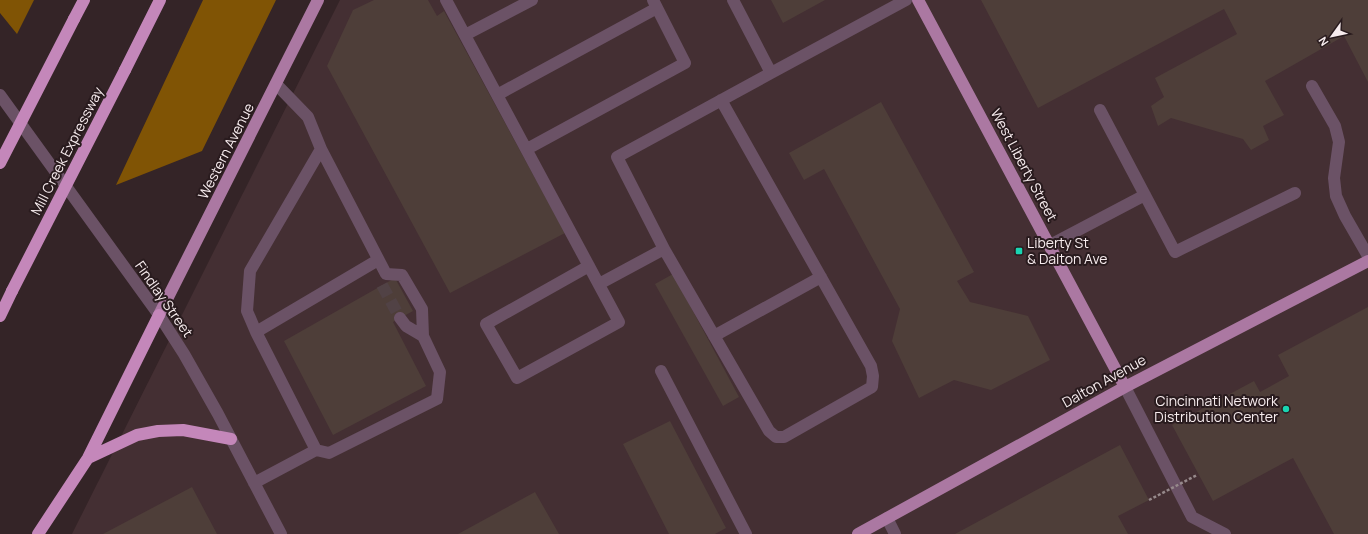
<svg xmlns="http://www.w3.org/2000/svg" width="1368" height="534" font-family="Manrope,sans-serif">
<rect width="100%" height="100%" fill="#342427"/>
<path fill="#442f33" d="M 340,0 L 1368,0 L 1368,534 L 72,534 Z"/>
<path fill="#805405" d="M 0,0 L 34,0 L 17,34 L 0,13 Z
M 203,0 L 276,0 L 202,151 L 116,185 Z"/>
<path fill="#4e3e39" d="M 374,0 L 428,0 L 437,16 L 444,11 L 565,233 L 450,293 L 327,66 L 353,10 Z
M 771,0 L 825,0 L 783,23 Z
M 981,0 L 1368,0 L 1368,82 L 1344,36 L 1265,81 L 1284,115 L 1263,126 L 1269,140 L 1251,150 L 1243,139 L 1171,118 L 1158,126 L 1151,106 L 1164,97 L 1155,78 L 1237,34 L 1224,9 L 1038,108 Z
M 881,102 L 974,272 L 957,281 L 970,302 L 1028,316 L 1050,360 L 991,390 L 954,380 L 919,398 L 892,341 L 900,309 L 824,169 L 804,180 L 789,153 Z
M 673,274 L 739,397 L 723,406 L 655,284 Z
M 395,278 L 413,311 L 393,322 L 426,386 L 333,435 L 284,341 Z
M 1368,307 L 1368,534 L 1334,534 L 1293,458 L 1213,501 L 1172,425 L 1254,381 L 1260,392 L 1289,376 L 1278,355 Z
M 670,421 L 726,528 L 715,534 L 669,534 L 623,444 Z
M 1120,445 L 1149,500 L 1118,516 L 1128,534 L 955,534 Z
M 192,487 L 217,534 L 103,534 Z
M 535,492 L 559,534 L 458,534 Z"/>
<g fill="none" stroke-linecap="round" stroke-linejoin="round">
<path stroke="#514245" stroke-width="12" stroke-dasharray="12 6" stroke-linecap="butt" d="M 382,285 L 400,318"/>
<path stroke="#6b5266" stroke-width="12" d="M 446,0 L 619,322 L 517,378 L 486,324 L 589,266
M 733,0 L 771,73 L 906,0
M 465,35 L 532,0
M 1312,86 L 1335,126 L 1339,142 L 1334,178 L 1336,196 L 1345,216 L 1368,256
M 0,95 L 159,315 L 184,354 L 218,414 L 281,534
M 497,95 L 657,8
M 1100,110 L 1175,252 L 1295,193
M 527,149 L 685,63 L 653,0
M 1050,245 L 1145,195
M 664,249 L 769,431 L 776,437 L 784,437 L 872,387 L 873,376 L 871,366 L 721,100
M 599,284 L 664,249 L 617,157 L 771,73
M 400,318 L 406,326 L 423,336
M 256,332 L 378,260
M 714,336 L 821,277
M 661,371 L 746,534
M 1125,387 L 1192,517 L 1225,534
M 316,450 L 329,453 L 437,399 L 440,372 L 423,336 L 422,309 L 402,275 L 386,274 L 321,149
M 254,483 L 316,450 L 256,332 L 247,311 L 250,271 L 321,149 L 308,117 L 276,84
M 887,518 L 895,534"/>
<path stroke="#ab78a2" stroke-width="12" d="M 918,0 L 1125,387
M 159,315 L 318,0
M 858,534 L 1125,387 L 1368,261"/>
<path stroke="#c487ba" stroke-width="12" d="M 74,19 L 84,0
M 125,70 L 160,0
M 0,316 L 12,291
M 88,458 L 137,435 L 158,431 L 183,430 L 231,439
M 38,534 L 88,458 L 159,315"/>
<path stroke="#96898b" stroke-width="2.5" stroke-dasharray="3 2" stroke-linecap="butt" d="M 1149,500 L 1197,475"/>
<path stroke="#c487ba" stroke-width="12" d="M 0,163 L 74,19
M 12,291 L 125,70"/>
</g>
<g fill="#19d5b2" stroke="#291b1e" stroke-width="1.5">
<rect x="1015" y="247" width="8" height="8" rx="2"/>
<circle cx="1286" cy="409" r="4"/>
</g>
<g text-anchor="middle" stroke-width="4" stroke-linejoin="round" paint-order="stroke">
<g font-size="14" fill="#f7ecee" stroke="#291b1e">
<text transform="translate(67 151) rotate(-63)" y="5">Mill Creek Expressway</text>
<text transform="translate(226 151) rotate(-63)" y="5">Western Avenue</text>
<text transform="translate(1024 165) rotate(62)" y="5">West Liberty Street</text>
<text transform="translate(164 299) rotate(55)" y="5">Findlay Street</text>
<text transform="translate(1104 381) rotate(-29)" y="5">Dalton Avenue</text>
</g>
<g font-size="14" fill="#f7ecee" stroke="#291b1e" text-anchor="start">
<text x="1027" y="248">Liberty St<tspan x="1027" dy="16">&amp; Dalton Ave</tspan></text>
<text x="1278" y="406" text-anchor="end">Cincinnati Network<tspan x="1278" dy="16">Distribution Center</tspan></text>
</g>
</g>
<g transform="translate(1332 36) rotate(237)" stroke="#291b1e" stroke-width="3" paint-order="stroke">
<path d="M0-3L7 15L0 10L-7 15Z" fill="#f7ecee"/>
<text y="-6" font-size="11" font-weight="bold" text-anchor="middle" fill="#f7ecee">N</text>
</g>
</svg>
